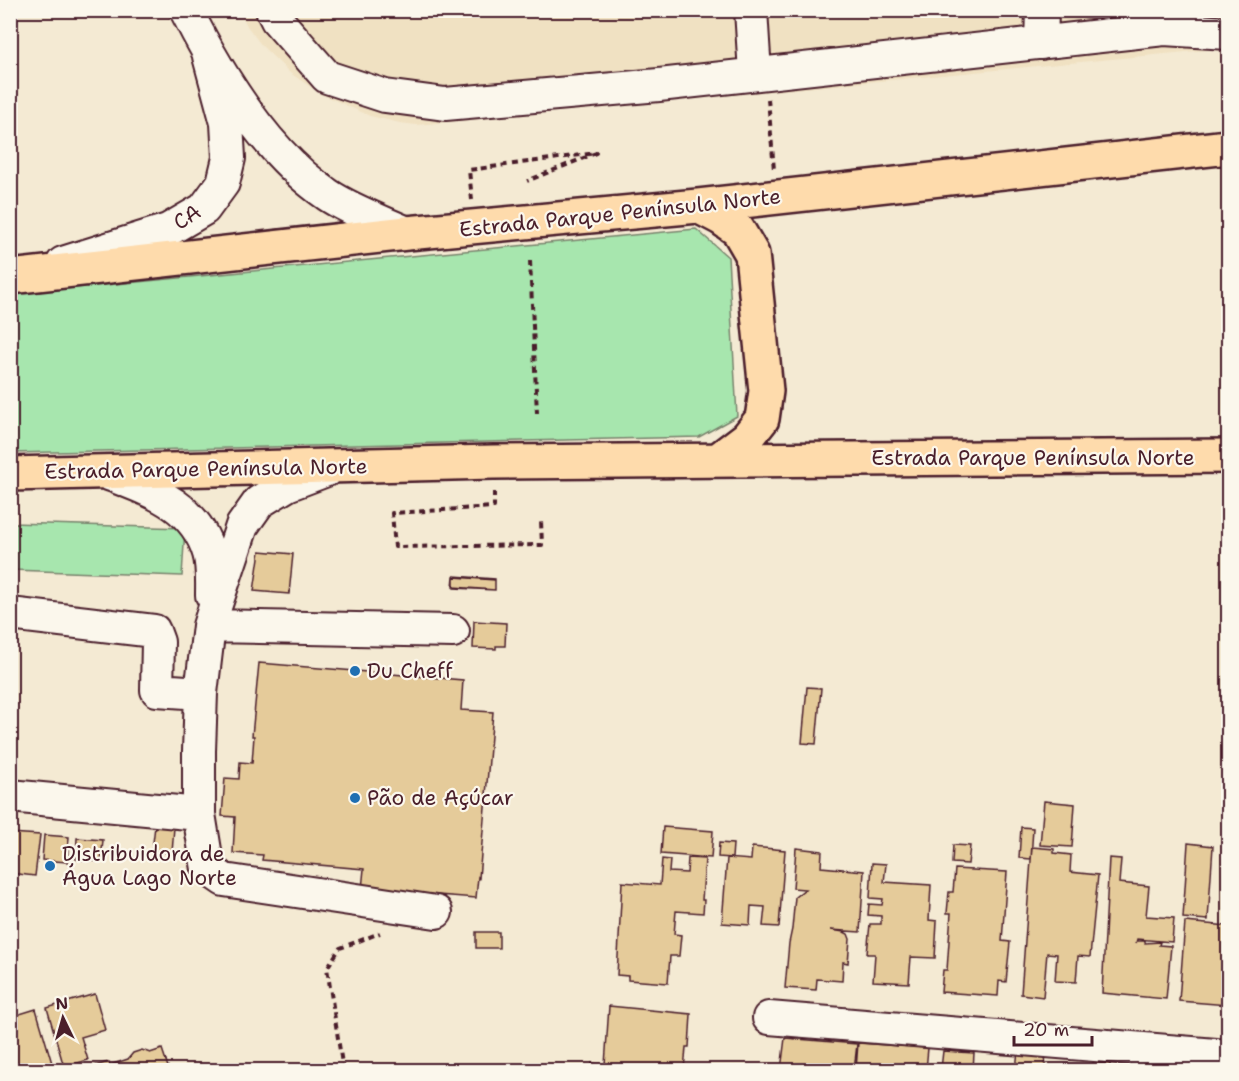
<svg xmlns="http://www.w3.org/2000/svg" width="1239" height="1081" font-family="'Shantell Sans',sans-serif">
<rect width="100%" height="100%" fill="#f4ead3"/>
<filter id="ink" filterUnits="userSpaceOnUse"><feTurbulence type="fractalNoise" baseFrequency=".0167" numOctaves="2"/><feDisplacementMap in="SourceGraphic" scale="12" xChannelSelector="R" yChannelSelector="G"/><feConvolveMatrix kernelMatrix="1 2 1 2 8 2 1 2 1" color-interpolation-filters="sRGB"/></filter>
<g filter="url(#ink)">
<path fill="#f0e1c2" d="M 1228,10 L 1228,48 L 416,125 L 400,123 L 370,116 L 321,94 L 290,73 L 262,46 L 247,26 L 240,11 Z"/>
<path fill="#a7e6ae" stroke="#78826c" stroke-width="1.5" d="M 696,229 L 728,257 L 737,416 L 699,437 L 11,453 L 11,294 Z
M 11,523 L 185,528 L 182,576 L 11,570 Z"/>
<path fill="#e5cb9a" stroke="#4a1f2b" stroke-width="1.5" d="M 260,551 L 293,554 L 289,594 L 254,591 Z
M 454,576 L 495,579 L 495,590 L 453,587 Z
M 454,577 L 495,580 L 495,590 L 454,588 Z
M 474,621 L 506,623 L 505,646 L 496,646 L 496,649 L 473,648 Z
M 259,663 L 463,680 L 461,710 L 493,712 L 479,878 L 478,877 L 476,898 L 362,889 L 364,869 L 262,860 L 263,855 L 233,853 L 235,817 L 222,816 L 225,778 L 239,779 L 240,762 L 252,763 L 254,736 L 252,736 Z
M 807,687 L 821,688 L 816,744 L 802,743 Z
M 1044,801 L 1075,804 L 1072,847 L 1040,845 Z
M 155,826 L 174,827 L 172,853 L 152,851 Z
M 663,827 L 713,831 L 711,858 L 661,854 Z
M 1021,827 L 1033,828 L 1031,859 L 1019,858 Z
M 10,833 L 40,835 L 35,876 L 10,873 Z
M 44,835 L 69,837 L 67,862 L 42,860 Z
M 77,838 L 103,840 L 101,862 L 76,859 Z
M 719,843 L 733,844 L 732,858 L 718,857 Z
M 1188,843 L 1213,846 L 1208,920 L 1183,918 Z
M 953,845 L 970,846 L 968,864 L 952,863 Z
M 752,847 L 785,850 L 779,927 L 763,926 L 765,907 L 751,906 L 750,925 L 722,923 L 727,858 L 751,860 Z
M 1032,847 L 1054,849 L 1054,853 L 1071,855 L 1070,872 L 1098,875 L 1090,957 L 1078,956 L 1076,982 L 1055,981 L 1057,954 L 1047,953 L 1043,997 L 1021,994 Z
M 796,848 L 822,851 L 821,867 L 864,871 L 860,932 L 831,930 L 844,932 L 848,934 L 850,939 L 848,963 L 843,962 L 842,981 L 817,979 L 816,990 L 785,988 L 789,943 L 792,929 L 795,897 L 805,889 L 793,888 Z
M 688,858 L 705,859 L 702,900 L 704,900 L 703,913 L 676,911 L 674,934 L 681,935 L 679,956 L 670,956 L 668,983 L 628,980 L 628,976 L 617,975 L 622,882 L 660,885 L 662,859 L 670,860 L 669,872 L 687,873 Z
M 1109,858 L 1121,859 L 1119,883 L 1149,886 L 1146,916 L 1174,918 L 1172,942 L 1137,939 L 1136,943 L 1137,941 L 1145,941 L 1145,943 L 1160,942 L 1159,945 L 1171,946 L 1166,999 L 1102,993 Z
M 872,863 L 886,864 L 884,882 L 931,885 L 929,920 L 937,921 L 935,958 L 911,957 L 909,983 L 873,981 L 875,954 L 867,954 L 870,924 L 881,924 L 881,916 L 868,915 L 869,904 L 882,905 L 883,899 L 870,898 Z
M 955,869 L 1007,872 L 1002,941 L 1010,942 L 1006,982 L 999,981 L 998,996 L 941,992 L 943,970 L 947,970 L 951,913 L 947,913 L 949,892 L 953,892 Z
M 1185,922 L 1228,926 L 1228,1005 L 1179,1001 Z
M 476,932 L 499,932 L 499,948 L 476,948 Z
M 95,994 L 105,1030 L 81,1037 L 88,1060 L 64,1067 L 47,1008 Z
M 609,1006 L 691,1014 L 689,1047 L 686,1047 L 684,1070 L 591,1070 L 592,1063 L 605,1065 Z
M 36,1009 L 54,1070 L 16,1070 L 10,1053 L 10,1017 Z
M 785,1038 L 857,1044 L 854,1070 L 781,1070 Z
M 858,1043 L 928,1048 L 926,1070 L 856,1070 Z
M 162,1049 L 169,1070 L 80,1070 L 109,1062 L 110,1065 L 128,1059 L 133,1053 L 142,1050 L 150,1053 Z
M 1018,1050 L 1046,1052 L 1045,1066 L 1080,1070 L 1016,1070 Z
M 943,1051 L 974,1053 L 973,1070 L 941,1069 Z
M 1093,1062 L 1110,1064 L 1110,1070 L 1093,1070 Z
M 1133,1064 L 1168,1067 L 1167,1070 L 1132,1070 Z"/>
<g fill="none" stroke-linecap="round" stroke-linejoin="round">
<defs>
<path id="minor" d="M 186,10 C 219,76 266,153 328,195 C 350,210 383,222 407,233
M 272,10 L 277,20 L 327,77 L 385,96 L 445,104 L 659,85 L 1164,29 L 1228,33
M 751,10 L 755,73
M 1041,43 L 1042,10
M 63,263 L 168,230 L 204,209 L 223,183 L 229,158 L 227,123 L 209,56
M 329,469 L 287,485 L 259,502 L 242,526 L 214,610 L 209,626 L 201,693 L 199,751 L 199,814 L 208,869 L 224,880 L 436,912
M 104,472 C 148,490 194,502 209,553 C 213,566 212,581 212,595
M 10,614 L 154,631 L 158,642 L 157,690 L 201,693
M 209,626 L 453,631
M 10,796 L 199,814
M 769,1018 L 1228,1056"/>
<path id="major" d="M 698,206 L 721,218 L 738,230 L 752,254 L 766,391 L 762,419 L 747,438 L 718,460
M 10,277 L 407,233 L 698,206 L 1228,147
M 10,474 L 493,462 L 1228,456"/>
</defs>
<use href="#minor" stroke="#4a1f2b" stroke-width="36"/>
<use href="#major" stroke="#4a1f2b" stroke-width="38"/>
<path stroke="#4a1f2b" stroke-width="4" stroke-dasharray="6 4.5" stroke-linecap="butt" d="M 768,99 L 774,170
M 472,200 L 469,170 L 596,153 L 527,181
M 530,261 L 537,413
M 494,492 L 494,507 L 392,513 L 395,547 L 542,545 L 541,521
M 343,1070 L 327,968 L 340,948 L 380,933"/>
<use href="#minor" stroke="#fbf7ec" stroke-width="32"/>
<use href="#major" stroke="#fedbac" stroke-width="33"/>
</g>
</g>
<g fill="#1f6fb2" stroke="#fbf7ec" stroke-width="2">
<circle cx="355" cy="671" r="6"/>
<circle cx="355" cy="798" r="6"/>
<circle cx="50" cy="866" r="6"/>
</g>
<g text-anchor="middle" stroke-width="4.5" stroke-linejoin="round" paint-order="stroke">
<g font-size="21" fill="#4a1f2b" stroke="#fbf7ec">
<text transform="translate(620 213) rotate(-6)" y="7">Estrada Parque Península Norte</text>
<text transform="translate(187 217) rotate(-33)" y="7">CA</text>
<text x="1033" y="465">Estrada Parque Península Norte</text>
<text transform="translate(206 469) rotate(-1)" y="7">Estrada Parque Península Norte</text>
</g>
<g font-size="21" fill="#4a1f2b" stroke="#fbf7ec" text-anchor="start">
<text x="367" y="678">Du Cheff</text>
<text x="367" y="805">Pão de Açúcar</text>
<text x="62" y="861">Distribuidora de<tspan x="62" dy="24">Água Lago Norte</tspan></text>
</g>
</g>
<rect width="1239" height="1081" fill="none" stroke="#fbf7ec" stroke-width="36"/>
<rect x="18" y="18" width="1203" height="1045" fill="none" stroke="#4a1f2b" stroke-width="2" filter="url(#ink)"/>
<g transform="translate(63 1018) rotate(355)" stroke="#fbf7ec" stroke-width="4.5" paint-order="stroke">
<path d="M0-4.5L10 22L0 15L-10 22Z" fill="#4a1f2b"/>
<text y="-9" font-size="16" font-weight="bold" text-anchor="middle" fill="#4a1f2b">N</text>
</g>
<path d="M1014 1036v9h78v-9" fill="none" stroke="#4a1f2b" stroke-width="3"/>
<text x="1023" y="1036" font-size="18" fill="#4a1f2b" stroke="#fbf7ec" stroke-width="4.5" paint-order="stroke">20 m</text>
</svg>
